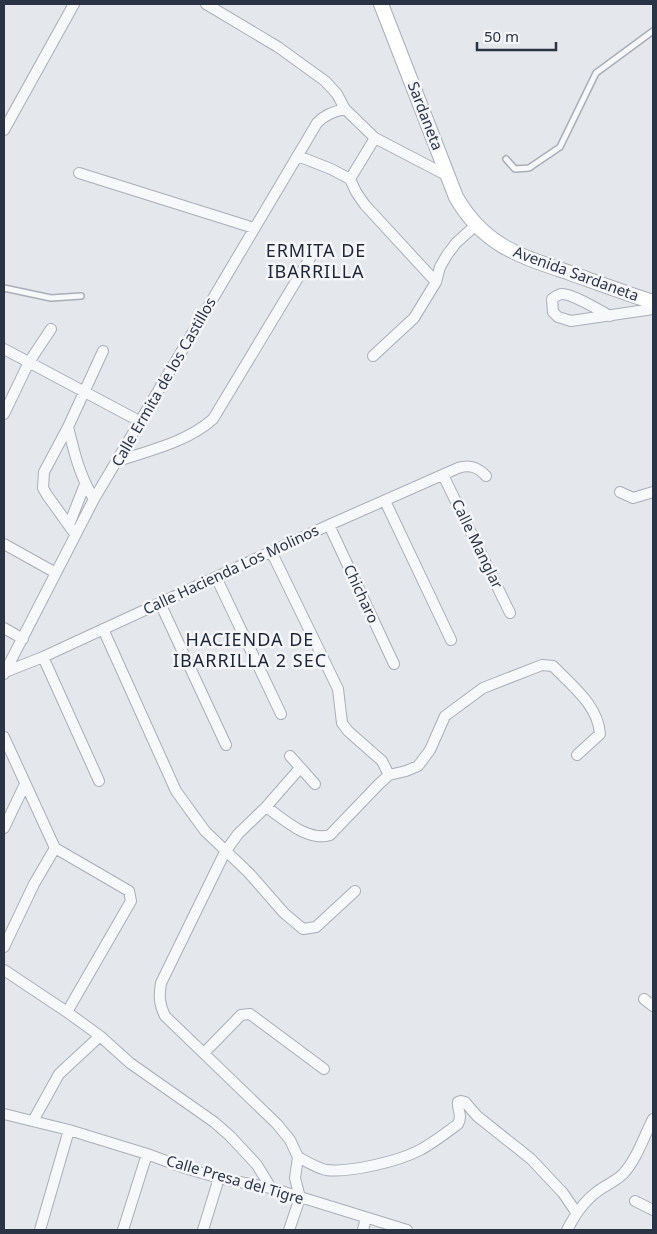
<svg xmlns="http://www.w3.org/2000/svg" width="657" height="1234" font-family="'Noto Sans',sans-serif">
<rect width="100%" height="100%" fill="#e4e7ec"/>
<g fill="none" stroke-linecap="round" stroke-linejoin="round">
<defs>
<path id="lane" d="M 506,159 L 515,169 L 529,168 L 560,147 L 596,73 L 653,31
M 4,288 L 51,298 L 81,296"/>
<path id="street" d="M 206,4 L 278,47 L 325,81 L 337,94 L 345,109 L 375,138 L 448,176
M 4,130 L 74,4
M 298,156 L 331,169 L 350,179 L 356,192 L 365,205 L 436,282
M 79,173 L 254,228
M 350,179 L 375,138
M 610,316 C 599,310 573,294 562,294 C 558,294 555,297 552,299 L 553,312 L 558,317 L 571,321 L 653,309
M 4,349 L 141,422
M 373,356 L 414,318 L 436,282 L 440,267 L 447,255 L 456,243 L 476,225
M 4,414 L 29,362 L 51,329
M 68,427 C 74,452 80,477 94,499
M 118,461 C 151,450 187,442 213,419 L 313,253
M 443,475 L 510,613
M 620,492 L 633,498 L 653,492
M 385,501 L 451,640
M 69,525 L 85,484
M 329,525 L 394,664
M 75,534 L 47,495 L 43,488 L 44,472 L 68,427 L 103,351
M 4,544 L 56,573
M 216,577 L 281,714
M 160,603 L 226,745
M 4,628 L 23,639
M 103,629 L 176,791 L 205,831 L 249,873 L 284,913 L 303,929 L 316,927 L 355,891
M 43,657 L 99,781
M 5,672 L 43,657 L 329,525 L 458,468 C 470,464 478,467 486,476
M 4,674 L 94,499 L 317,123 C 326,114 333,112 345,109
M 4,737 L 55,848 L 129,891 L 131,901 L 67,1012
M 290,756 L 315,784
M 389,775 L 406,771 L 418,766 L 430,750 L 445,716 L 483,688 L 542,665 L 553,666 C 572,686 598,705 600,734 L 577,755
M 266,807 C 284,819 307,842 330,835 L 379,784 L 389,775 L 382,761 L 348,731 L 342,723 L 338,689 L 271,551
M 4,828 L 25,784
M 4,947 L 34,884 L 55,848
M 4,970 L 67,1012 L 100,1036 L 130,1063 L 214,1122 L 230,1136 L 257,1165 L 271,1188
M 644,999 L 653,1006
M 204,1053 L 241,1015 L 250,1014 L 324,1069
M 4,1114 L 69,1130 L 147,1154 L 185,1168 L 219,1178 L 271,1188 L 407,1230
M 33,1121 L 59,1074 L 100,1036
M 298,1157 C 307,1162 317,1168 326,1170 C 350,1173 399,1161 420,1150 C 433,1143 446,1133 458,1124 C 463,1115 457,1111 458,1102 L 461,1101 L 465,1102 L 477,1116 L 531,1159 L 563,1193 L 576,1212
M 635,1201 L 653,1210
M 40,1230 L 69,1130
M 123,1230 L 147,1154
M 203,1230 L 219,1178
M 289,1230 L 300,1198 L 295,1178 L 298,1157 L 290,1140 L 277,1124 L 165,1016 C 159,1004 159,996 161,983 L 225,852 L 238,834 L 266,807 L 300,768
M 363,1230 L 366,1218
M 567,1230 C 575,1215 583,1202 598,1191 C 606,1185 616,1181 623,1174 C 637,1159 644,1136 653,1119"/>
<path id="secondary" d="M 381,4 L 456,197 C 484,246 520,256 570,273 C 598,283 625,293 653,302"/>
</defs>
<use href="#lane" stroke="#a9aeb7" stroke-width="8"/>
<use href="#street" stroke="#a9aeb7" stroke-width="12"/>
<use href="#secondary" stroke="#a9aeb7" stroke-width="16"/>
<use href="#lane" stroke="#f7f8fa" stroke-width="5"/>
<use href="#street" stroke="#f7f8fa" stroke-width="10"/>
<use href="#secondary" stroke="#fff" stroke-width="14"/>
</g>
<g text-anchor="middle" stroke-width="5" stroke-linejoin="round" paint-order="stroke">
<g font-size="15" fill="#2b3445" stroke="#f4f6f9">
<text transform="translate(425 116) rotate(69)" y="5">Sardaneta</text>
<text transform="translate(576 274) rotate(20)" y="5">Avenida Sardaneta</text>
<text transform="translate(164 382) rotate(-60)" y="5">Calle Ermita de los Castillos</text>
<text transform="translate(477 544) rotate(64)" y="5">Calle Manglar</text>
<text transform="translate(231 570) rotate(-25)" y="5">Calle Hacienda Los Molinos</text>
<text transform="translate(361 594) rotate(65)" y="5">Chicharo</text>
<text transform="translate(235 1180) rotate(16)" y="5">Calle Presa del Tigre</text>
</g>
<g font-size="18" letter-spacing="1" fill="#1d2536" stroke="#f4f6f9">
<text x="316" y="257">ERMITA DE<tspan x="316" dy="21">IBARRILLA</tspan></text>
<text x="250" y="646">HACIENDA DE<tspan x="250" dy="21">IBARRILLA 2 SEC</tspan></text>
</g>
</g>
<rect width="657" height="1234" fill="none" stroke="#2b3445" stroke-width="10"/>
<path d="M477 42v8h79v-8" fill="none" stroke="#2b3445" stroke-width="2.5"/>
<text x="484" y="42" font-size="15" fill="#2b3445" stroke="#f4f6f9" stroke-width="4" paint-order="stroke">50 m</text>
</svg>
